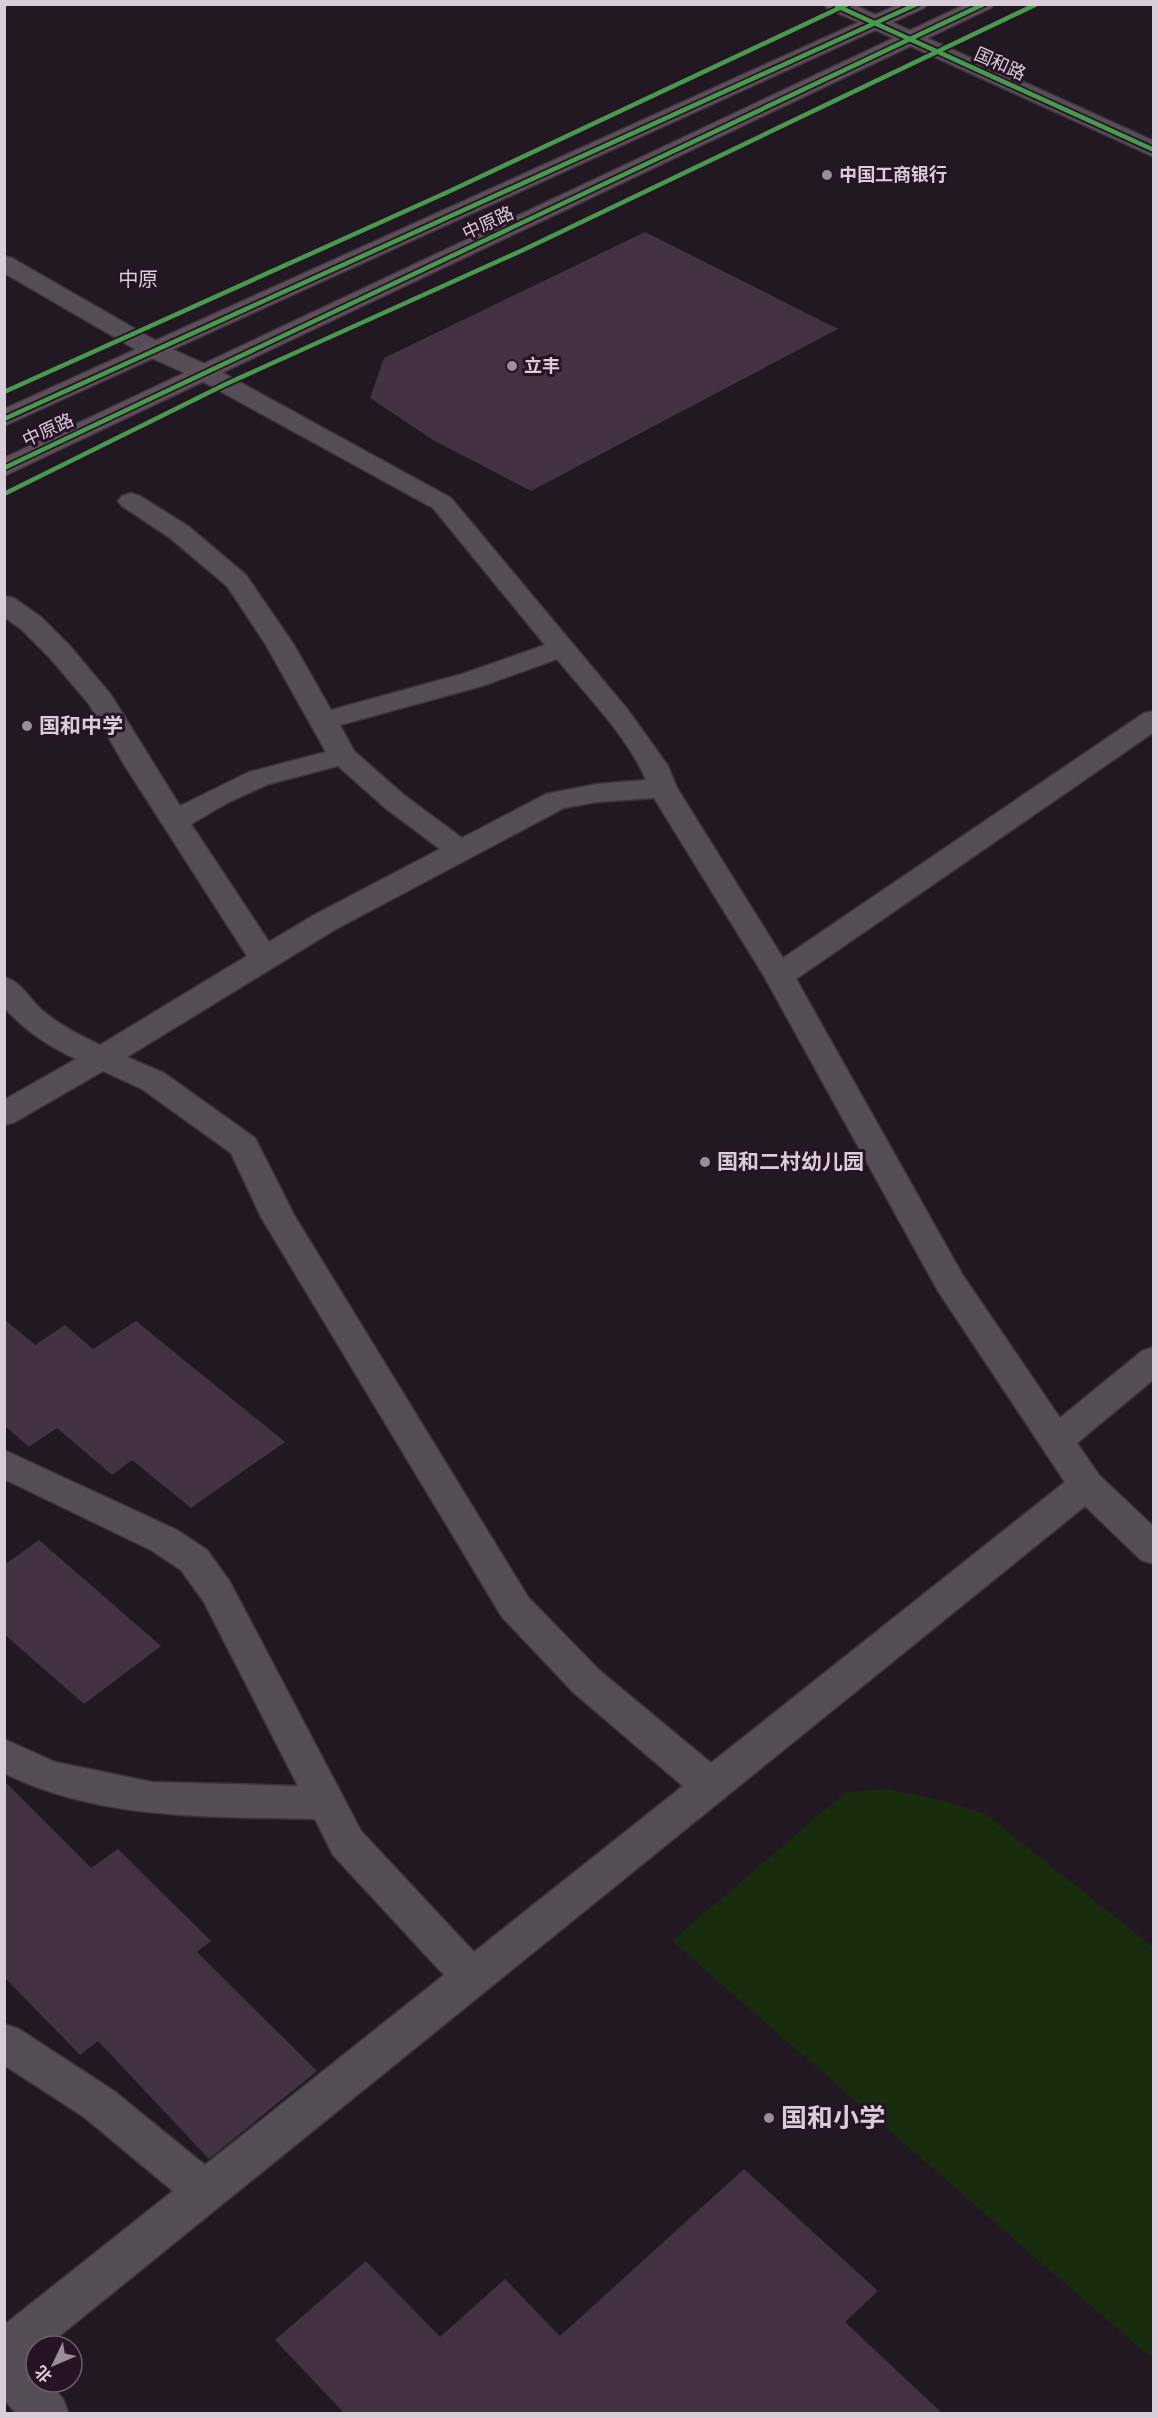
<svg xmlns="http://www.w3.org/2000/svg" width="1158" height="2418" font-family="Jost,'Noto Sans SC',sans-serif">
<rect width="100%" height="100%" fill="#221822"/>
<path fill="#182d0d" d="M 888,1789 L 941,1800 L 985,1814 L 1153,1947 L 1153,2357 L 1143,2351 L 672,1941 L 846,1792 Z"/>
<path fill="#423243" d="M 645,232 L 838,329 L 531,491 L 433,440 L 370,398 L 384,358 Z
M 4,1319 L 35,1345 L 65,1325 L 93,1349 L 136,1321 L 285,1442 L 191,1508 L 132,1460 L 112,1475 L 57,1428 L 29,1447 L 4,1425 Z
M 39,1540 L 161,1646 L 84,1704 L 4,1634 L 4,1565 Z
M 4,1781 L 91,1868 L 118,1849 L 211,1941 L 197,1952 L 317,2071 L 209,2159 L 98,2041 L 80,2055 L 4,1977 Z
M 744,2169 L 878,2291 L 845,2322 L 943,2414 L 345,2414 L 275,2340 L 366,2261 L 440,2337 L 505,2279 L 560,2336 Z"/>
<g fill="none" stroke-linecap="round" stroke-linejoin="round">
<defs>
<path id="minor" d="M 824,4 L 852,4 L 1154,141 L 1154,157 L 827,8 Z
M 4,256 L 12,258 L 165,346 L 214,368 L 451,498 L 628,710 L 668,766 L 677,788 L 783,958 L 1144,713 L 1154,711 L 1154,732 L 796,979 L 962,1274 L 1060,1418 L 1142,1351 L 1154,1347 L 1154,1379 L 1077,1443 L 1099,1475 L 1154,1527 L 1154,1564 L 1141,1560 L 1085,1506 L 47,2346 L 36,2346 L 36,2355 L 29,2361 L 36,2369 L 36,2382 L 48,2382 L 63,2399 L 69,2414 L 17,2414 L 4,2400 L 4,2325 L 173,2191 L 84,2117 L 4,2065 L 4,2024 L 19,2029 L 114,2091 L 205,2165 L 444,1975 L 333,1855 L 315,1819 C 211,1816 100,1821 4,1773 L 4,1739 L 55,1762 L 152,1782 L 298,1786 L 204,1602 L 181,1570 L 151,1550 L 4,1479 L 4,1450 L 177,1530 L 207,1550 L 230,1582 L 361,1831 L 474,1952 L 683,1786 L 573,1692 L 502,1617 L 261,1217 L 231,1153 L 142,1089 L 103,1071 L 15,1122 L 4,1125 L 4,1100 L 76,1059 C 48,1046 24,1030 4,1007 L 4,977 C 22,982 29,999 43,1011 C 59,1025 81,1036 100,1045 L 247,956 L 125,766 L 89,704 L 50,658 L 21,629 L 4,617 L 4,596 L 14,598 L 41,617 L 70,646 L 111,695 L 180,806 L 249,772 L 326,752 L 266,645 L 227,586 L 170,538 L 122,506 L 118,501 L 122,496 L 131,493 L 140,496 L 188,526 L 246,575 L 294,645 L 331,710 L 462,674 L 545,645 L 433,508 L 196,378 L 147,356 L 4,273 ZM 557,659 C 586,695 628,737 646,780 L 597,784 L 546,794 L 462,838 L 404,795 L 354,751 L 340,725 L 482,686 ZM 338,766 L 384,807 L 440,849 L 314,915 L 269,942 L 191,824 L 229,802 L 269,784 ZM 654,798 L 764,976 L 938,1291 L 1065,1482 L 711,1763 L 599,1670 L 528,1597 L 294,1215 L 255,1138 L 164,1073 L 127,1057 L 336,929 L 564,808 L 597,802 Z"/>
<path id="major" d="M 899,4 L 927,4 L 924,8 L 4,426 L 4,409 Z
M 966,4 L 994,4 L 991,8 L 4,476 L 4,458 Z"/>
</defs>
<use href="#minor" stroke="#3c343c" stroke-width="3"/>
<use href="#major" stroke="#3c343c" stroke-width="3"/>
<use href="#minor" fill="#564e56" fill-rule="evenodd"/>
<use href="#major" fill="#5e4e57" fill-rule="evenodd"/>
<defs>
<path id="cycleway" d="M 837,6 L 1154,150
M 4,392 L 450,191 L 848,4
M 4,419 L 917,4
M 4,468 L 984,4
M 4,494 L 226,384 L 523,250 L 1037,4"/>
</defs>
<use href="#cycleway" stroke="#261426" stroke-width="8"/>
<use href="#cycleway" stroke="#469c4c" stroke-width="4.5"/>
</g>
<g fill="#998e99" stroke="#261426" stroke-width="2">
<circle cx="827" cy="175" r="6"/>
<circle cx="512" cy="366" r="6"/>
<circle cx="27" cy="726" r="6"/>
<circle cx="705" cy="1162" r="6"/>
<circle cx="769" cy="2118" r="6"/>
</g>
<g text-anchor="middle" stroke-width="6" stroke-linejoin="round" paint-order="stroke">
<g font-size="18" fill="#d9cdd9" stroke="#261426">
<text transform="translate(1000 64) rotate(24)" y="6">国和路</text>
<text transform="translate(488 223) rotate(-25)" y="6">中原路</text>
<text transform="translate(48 430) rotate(-25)" y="6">中原路</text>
</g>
<g font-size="18" font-weight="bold" fill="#d9cdd9" stroke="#261426" text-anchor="start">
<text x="839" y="181">中国工商银行</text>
<text x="524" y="372">立丰</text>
</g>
<g font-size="20" fill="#d9cdd9" stroke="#261426">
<text x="138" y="286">中原</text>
</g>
<g font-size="21" font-weight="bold" fill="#d9cdd9" stroke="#261426" text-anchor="start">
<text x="39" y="733">国和中学</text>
<text x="717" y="1169">国和二村幼儿园</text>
</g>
<g font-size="26" font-weight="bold" fill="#d9cdd9" stroke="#261426" text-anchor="start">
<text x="781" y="2127">国和小学</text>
</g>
</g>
<rect width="1158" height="2418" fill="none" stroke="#d9cdd9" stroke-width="12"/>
<g transform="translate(54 2364) rotate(226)"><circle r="28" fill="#261426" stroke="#6e5e6e" stroke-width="1.5"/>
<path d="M0-4.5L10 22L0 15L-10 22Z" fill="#998e99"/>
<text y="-9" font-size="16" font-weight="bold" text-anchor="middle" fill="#d9cdd9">北</text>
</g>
</svg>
